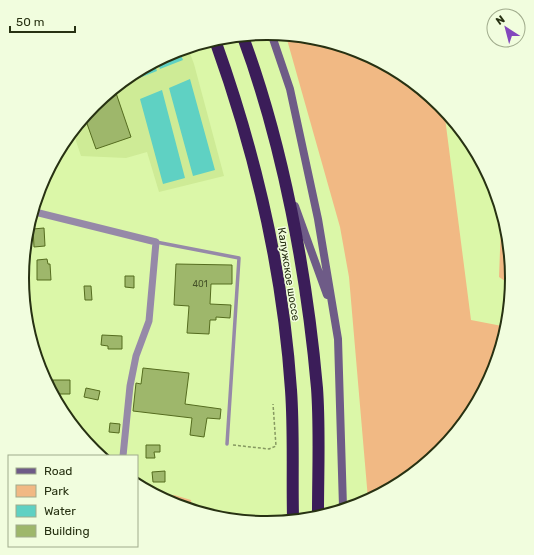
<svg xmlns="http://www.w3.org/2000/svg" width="534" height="555" font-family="Rubik,sans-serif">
<rect width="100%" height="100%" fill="#dbf7a8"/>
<path fill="#ceeb96" d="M 188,48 L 194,64 L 224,176 L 159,192 L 147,152 L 126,158 L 81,156 L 74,135 L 94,104 L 173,51 Z"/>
<path fill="#f1b984" d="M 286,36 L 361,51 L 440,104 L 444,110 L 471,320 L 502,326 L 493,371 L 440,451 L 368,499 L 349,277 L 340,227 Z
M 501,224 L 512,278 L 511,285 L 499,277 Z
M 174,495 L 191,500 L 192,508 L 173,504 L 167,500 Z"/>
<path fill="#5fd1c3" d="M 179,50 L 183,60 L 160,69 L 157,62 L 173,51 Z
M 154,64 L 157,71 L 134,80 L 133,78 Z
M 190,79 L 215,170 L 193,176 L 169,88 Z
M 162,90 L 185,178 L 163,184 L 140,99 Z"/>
<path fill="#9eb76b" stroke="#556c1f" d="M 115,90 L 131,137 L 96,149 L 85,118 L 94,104 Z
M 44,228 L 45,246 L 34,247 L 33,229 Z
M 47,259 L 48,264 L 50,264 L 51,280 L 37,280 L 37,260 Z
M 176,264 L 232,265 L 232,284 L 211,284 L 210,304 L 231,305 L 230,318 L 216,317 L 216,320 L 210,320 L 209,334 L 187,333 L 189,306 L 174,305 Z
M 125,276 L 134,276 L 134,288 L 125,287 Z
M 84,286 L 91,286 L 92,300 L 85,300 Z
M 102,335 L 122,336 L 122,349 L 108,349 L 108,346 L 101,345 Z
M 143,368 L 189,373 L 185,404 L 221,409 L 220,419 L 207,418 L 204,437 L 190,435 L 192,418 L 133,411 L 136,383 L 141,384 Z
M 53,380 L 70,380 L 70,394 L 56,394 L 53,390 Z
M 86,388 L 100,391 L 98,400 L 84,397 Z
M 110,423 L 120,424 L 119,433 L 109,432 Z
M 146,445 L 160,445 L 160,452 L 154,452 L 155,458 L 146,458 Z
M 165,471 L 165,482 L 153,482 L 152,472 Z"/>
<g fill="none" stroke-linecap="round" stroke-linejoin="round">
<path stroke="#869961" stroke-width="1.5" stroke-dasharray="3 2" stroke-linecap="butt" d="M 233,445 L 269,449 L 276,446 L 273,404"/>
<path stroke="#9689a8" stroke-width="3.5" d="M 156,242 L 239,258 L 227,444"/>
<path stroke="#9689a8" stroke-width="7" d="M 35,212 L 156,242 L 149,321 L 136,356 L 130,386 L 123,456"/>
<path stroke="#6e5b87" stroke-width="8" d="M 271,33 L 290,89 L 318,219 L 338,339 L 343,507
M 295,206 L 327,295"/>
<path stroke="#3b1d59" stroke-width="12" d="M 243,37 C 283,145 307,274 317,388 C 320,429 318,471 318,512
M 216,43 C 256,155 283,271 291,390 C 294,432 292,475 293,517"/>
</g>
<g text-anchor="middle" stroke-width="3" stroke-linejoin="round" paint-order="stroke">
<g font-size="9" fill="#455228">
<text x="200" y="287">401</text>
</g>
<g font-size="11" fill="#273112" stroke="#f1fdde">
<text transform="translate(289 274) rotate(81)" y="4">Калужское шоссе</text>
</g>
</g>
<path d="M0 0H534V555H0ZM29 278a238 238 0 1 1 476 0a238 238 0 1 1-476 0Z" fill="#f1fdde" fill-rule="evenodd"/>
<path fill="none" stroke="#273112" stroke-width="2" d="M29 278a238 238 0 1 1 476 0a238 238 0 1 1-476 0Z"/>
<rect x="8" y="455" width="130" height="92" fill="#f1fdde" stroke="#a0ab8c"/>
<rect x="16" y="468" width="20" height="6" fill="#6e5b87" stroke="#a0ab8c"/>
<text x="44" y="475" font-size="12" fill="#273112">Road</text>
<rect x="16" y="485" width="20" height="12" fill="#f1b984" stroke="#a0ab8c"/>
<text x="44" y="495" font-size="12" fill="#273112">Park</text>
<rect x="16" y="505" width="20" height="12" fill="#5fd1c3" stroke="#a0ab8c"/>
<text x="44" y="515" font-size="12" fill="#273112">Water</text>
<rect x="16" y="525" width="20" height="12" fill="#9eb76b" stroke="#a0ab8c"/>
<text x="44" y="535" font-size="12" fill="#273112">Building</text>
<g transform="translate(506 28) rotate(324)"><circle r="19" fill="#f1fdde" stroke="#a0ab8c"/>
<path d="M0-3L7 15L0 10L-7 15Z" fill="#8347bd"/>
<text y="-6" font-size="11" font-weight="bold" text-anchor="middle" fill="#273112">N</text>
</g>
<path d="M10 26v6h65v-6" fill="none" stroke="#273112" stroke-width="2"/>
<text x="16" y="26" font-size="12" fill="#273112" stroke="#f1fdde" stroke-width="3" paint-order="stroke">50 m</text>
</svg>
